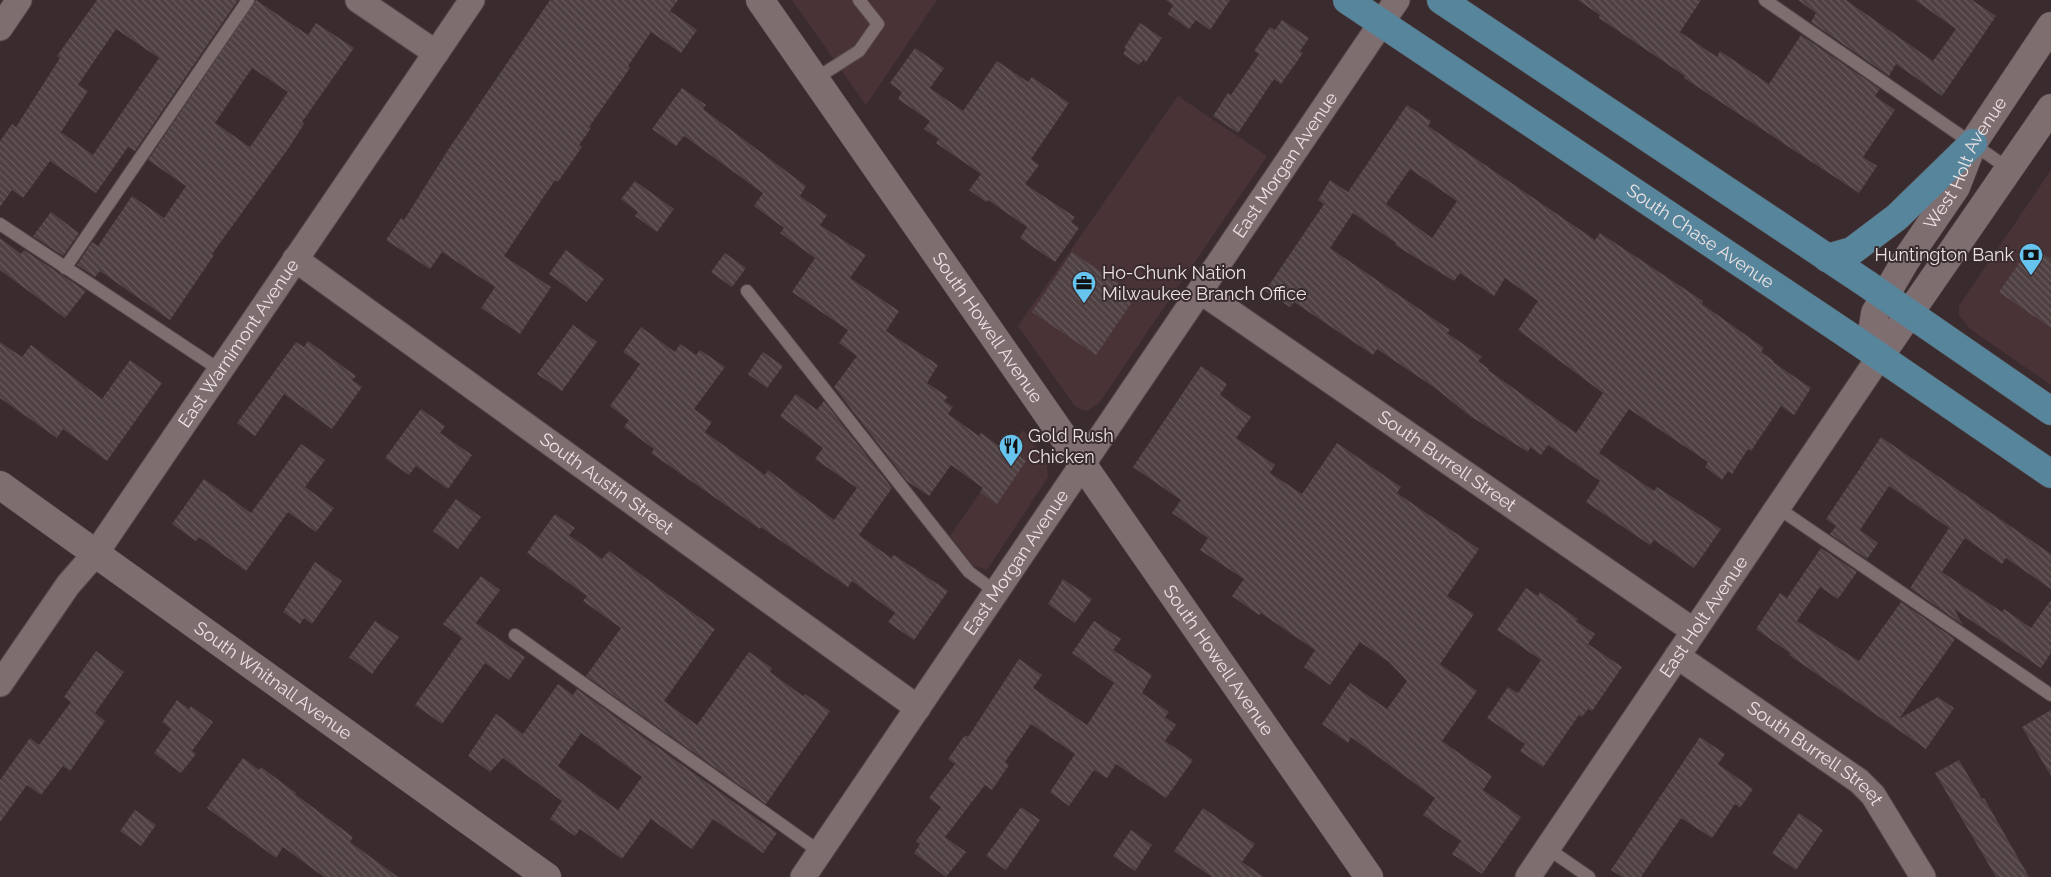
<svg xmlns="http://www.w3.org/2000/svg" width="2051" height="877" font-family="Raleway,sans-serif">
<defs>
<pattern id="building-back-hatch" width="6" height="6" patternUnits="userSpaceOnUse" patternTransform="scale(1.25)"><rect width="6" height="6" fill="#4f4042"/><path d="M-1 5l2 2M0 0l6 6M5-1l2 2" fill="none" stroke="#685b5d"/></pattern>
</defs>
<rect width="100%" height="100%" fill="#3a2c2e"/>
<path fill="#493337" d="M 792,0 L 937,0 L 866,105 Z
M 1178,96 L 1267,156 L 1099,403 L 1087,411 L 1080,409 L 1074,405 L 1018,326 Z
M 2051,170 L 2051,385 L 1970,329 L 1959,315 L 1959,306 Z
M 1023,430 L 1044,459 L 1047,465 L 1048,477 L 987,570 L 974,566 L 950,536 Z"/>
<path fill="url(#building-back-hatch)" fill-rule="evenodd" d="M 97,0 L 238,0 L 135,151 L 128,147 L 96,193 L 50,161 L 23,198 L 12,190 L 0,207 L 0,141 L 12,124 L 16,127 L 60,58 L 57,56 ZM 116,29 L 159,58 L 93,155 L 61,132 L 88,91 L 78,85 Z
M 256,0 L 308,35 L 316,23 L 354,48 L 302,122 L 304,124 L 288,149 L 212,254 L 214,255 L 170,320 L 100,271 L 95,277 L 77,265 L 92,242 L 98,246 L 132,196 L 164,218 L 186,186 L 148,160 ZM 252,68 L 288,92 L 250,147 L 215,123 Z
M 550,0 L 678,0 L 670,11 L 697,30 L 681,53 L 651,32 L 628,66 L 630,68 L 589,127 L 591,128 L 579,145 L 582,147 L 558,182 L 555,180 L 504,256 L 551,287 L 520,334 L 481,308 L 495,287 L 442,252 L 430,269 L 386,240 L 401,218 L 404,220 L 450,147 Z
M 1166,0 L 1230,0 L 1210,30 L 1196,20 L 1189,29 L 1168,14 L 1173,5 Z
M 1578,0 L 1701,0 L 1680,32 L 1717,57 L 1720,51 L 1769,84 L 1801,35 L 1880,89 L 1875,96 L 1895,110 L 1863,157 L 1877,166 L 1859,193 L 1684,78 L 1685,76 L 1599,18 L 1600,15 Z
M 1798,0 L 1846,0 L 1933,61 L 1956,29 L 1915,0 L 1972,0 L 1996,16 L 1942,96 L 1896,64 L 1889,76 L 1811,22 L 1816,13 Z
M 1282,20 L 1309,38 L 1300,51 L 1303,53 L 1281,84 L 1274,79 L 1238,133 L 1213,116 L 1228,93 L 1231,95 L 1259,54 L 1254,51 L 1270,27 L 1275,30 Z
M 1140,23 L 1162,38 L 1146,62 L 1143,60 L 1139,65 L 1123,54 L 1126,49 L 1124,48 Z
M 915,48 L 944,68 L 930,88 L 963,111 L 997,61 L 1028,82 L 1032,77 L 1069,103 L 1031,159 L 1039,165 L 1025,184 L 1075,217 L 1071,222 L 1079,228 L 1055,262 L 1020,238 L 1027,227 L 988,200 L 986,202 L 969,190 L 981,174 L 936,143 L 939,139 L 924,129 L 930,121 L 898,99 L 902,92 L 890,83 Z
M 682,88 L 706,105 L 703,109 L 806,186 L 800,196 L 827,215 L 820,225 L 866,255 L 850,278 L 899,311 L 886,331 L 938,365 L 927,383 L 948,397 L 944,401 L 953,407 L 948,414 L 979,436 L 981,433 L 1007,452 L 1010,449 L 1026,461 L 997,504 L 980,492 L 983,488 L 951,465 L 929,496 L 907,481 L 834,387 L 857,356 L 839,343 L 848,330 L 792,292 L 815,258 L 780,233 L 784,228 L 754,206 L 763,193 L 684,136 L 676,146 L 652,129 Z
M 1407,105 L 1431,121 L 1428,126 L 1595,240 L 1600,233 L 1703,301 L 1702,304 L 1764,348 L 1761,352 L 1774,361 L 1773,362 L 1811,388 L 1794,415 L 1781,406 L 1751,451 L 1748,449 L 1732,474 L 1728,471 L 1722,480 L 1705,467 L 1708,462 L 1629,409 L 1599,453 L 1654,491 L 1657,487 L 1721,529 L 1694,568 L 1654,540 L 1650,545 L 1586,502 L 1600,481 L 1548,445 L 1541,455 L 1530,447 L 1528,452 L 1470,416 L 1435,388 L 1377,349 L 1373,355 L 1294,302 L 1290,307 L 1265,291 L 1324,204 L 1318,200 L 1330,180 L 1348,192 ZM 1410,169 L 1457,201 L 1432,238 L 1386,204 ZM 1353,213 L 1396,243 L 1395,245 L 1454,281 L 1460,273 L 1494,296 L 1505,278 L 1538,301 L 1518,330 L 1603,393 L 1576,433 L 1488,370 L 1489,369 L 1478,361 L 1482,357 L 1447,333 L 1450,330 L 1330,248 Z
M 635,181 L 674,209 L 657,232 L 635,216 L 638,212 L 621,199 Z
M 51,212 L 79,233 L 63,256 L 33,236 Z
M 0,238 L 21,254 L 24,250 L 86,291 L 65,318 L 0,270 Z
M 2031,246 L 2051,259 L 2051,328 L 1999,292 Z
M 566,250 L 604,279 L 587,302 L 549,274 Z
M 1072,252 L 1136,296 L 1096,355 L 1032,312 Z
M 725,253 L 746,268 L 732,287 L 711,272 Z
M 573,325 L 597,342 L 562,391 L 537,374 Z
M 641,327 L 675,352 L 680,344 L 696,355 L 700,350 L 725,367 L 694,409 L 712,422 L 705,432 L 765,475 L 768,470 L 834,520 L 857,488 L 815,459 L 823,448 L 780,416 L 796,394 L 817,410 L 824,401 L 892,488 L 859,535 L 891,558 L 894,555 L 948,591 L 914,640 L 888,622 L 895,613 L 852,581 L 848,587 L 761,527 L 760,529 L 651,453 L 654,449 L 624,427 L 629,420 L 610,406 L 640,364 L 623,352 Z
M 308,341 L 356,376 L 352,380 L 362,387 L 332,429 L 284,394 L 255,436 L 237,423 L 296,342 L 304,347 Z
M 0,342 L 22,357 L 31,345 L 102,399 L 130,360 L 162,383 L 107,461 L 63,429 L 57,438 L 0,398 Z
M 763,352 L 783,366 L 767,388 L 748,374 Z
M 1201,366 L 1227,384 L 1220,395 L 1251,417 L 1236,438 L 1275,465 L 1270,473 L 1302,494 L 1337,443 L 1401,487 L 1397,493 L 1479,549 L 1447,596 L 1474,614 L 1440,664 L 1477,691 L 1442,741 L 1492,776 L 1483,790 L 1521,817 L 1482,874 L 1452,854 L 1461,841 L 1423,815 L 1435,798 L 1351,737 L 1348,743 L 1322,724 L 1350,683 L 1387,709 L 1407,681 L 1389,662 L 1360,642 L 1330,685 L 1304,667 L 1315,650 L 1261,613 L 1259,615 L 1232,596 L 1244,579 L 1200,550 L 1208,538 L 1172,513 L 1181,500 L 1133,467 Z
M 421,409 L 445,426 L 440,433 L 472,455 L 448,489 L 416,466 L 409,475 L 385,458 Z
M 1881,437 L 2051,554 L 2051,589 L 2006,558 L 2002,564 L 1965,538 L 1942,572 L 2002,612 L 2004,609 L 2031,628 L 2051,600 L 2051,653 L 2041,668 L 1954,609 L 1963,625 L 1910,588 L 1949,528 L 1889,486 L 1860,530 L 1878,543 L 1867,559 L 1830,534 L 1836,526 L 1826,519 Z
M 301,444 L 325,460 L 305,487 L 334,508 L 316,532 L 288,512 L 246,571 L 199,537 L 196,541 L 172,524 L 204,479 L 251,513 Z
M 456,499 L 481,517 L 458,549 L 433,531 Z
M 555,514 L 575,528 L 569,535 L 602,559 L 609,551 L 715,629 L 664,701 L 697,725 L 749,652 L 772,668 L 770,672 L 803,696 L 805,694 L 830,711 L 766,804 L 586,676 L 621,628 L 583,601 L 587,596 L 527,553 Z
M 1821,548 L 1857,572 L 1838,599 L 1820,587 L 1797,621 L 1859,661 L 1901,602 L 1955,639 L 1899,719 L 1938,697 L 1954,708 L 1926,749 L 1789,655 L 1790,653 L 1756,629 L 1780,593 L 1787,598 Z
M 315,562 L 342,581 L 312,624 L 304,618 L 300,624 L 283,612 Z
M 481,576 L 500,590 L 476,623 L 525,657 L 509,680 L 485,663 L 442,724 L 415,705 L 462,638 L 443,624 Z
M 1063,579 L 1092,599 L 1075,623 L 1048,604 Z
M 1526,588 L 1538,596 L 1540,592 L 1578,619 L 1576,621 L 1595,634 L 1588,644 L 1622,667 L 1592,711 L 1588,709 L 1582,717 L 1579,715 L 1543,767 L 1520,751 L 1525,744 L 1487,718 L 1508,687 L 1518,693 L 1541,660 L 1497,630 Z
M 375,621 L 399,637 L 372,674 L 349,657 Z
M 1094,621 L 1121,639 L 1113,650 L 1152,675 L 1142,693 L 1169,712 L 1165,717 L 1176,725 L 1165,741 L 1193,760 L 1166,798 L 1116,764 L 1107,778 L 1094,770 L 1069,806 L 1050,792 L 1075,754 L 1031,724 L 1005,762 L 1009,765 L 992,790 L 985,785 L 945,837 L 966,852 L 946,877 L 914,853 L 920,844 L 916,841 L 941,807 L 929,798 L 955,764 L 948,759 L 965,735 L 968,737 L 1019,659 L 1042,675 L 1033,688 L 1087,725 L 1114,683 L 1072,653 Z
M 96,651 L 124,672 L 95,713 L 105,721 L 70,771 L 63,766 L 41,795 L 27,785 L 0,822 L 0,780 L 30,738 L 39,745 L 71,702 L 64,697 Z
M 558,684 L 573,695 L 577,689 L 777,833 L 763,853 L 713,819 L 692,849 L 651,819 L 622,859 L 580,829 L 575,836 L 550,819 L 562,801 L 503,758 L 490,772 L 468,756 L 496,714 L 523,734 ZM 581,733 L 642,777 L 618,810 L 558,766 Z
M 177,700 L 189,709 L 191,706 L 213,722 L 192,751 L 196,754 L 181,773 L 154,753 L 171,729 L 162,722 Z
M 2051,710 L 2051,776 L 2022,727 Z
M 1700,737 L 1725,754 L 1718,764 L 1753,789 L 1740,808 L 1735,804 L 1712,838 L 1681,818 L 1641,877 L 1622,877 L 1611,870 Z
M 243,758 L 259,770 L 261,767 L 296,793 L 295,794 L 353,837 L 350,842 L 398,877 L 324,877 L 283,847 L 276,858 L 207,808 Z
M 1959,760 L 1982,799 L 1984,798 L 2029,877 L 1996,877 L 1935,773 Z
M 1021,807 L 1040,820 L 1006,870 L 986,856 Z
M 1203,808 L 1255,844 L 1242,862 L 1264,877 L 1212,877 L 1174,851 Z
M 135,810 L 156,825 L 141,846 L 120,831 Z
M 1799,813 L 1823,830 L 1796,870 L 1772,853 Z
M 1131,830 L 1152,845 L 1135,871 L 1113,856 Z"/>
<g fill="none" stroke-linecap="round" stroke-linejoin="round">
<defs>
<path id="service" d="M 1765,0 L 2009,169
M 815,79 L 859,51 L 878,24 L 859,0
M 0,224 L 220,370
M 65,268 L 248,0
M 747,291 L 969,572 L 996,592
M 1778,508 L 2051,695
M 515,635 L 820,852
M 1547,848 L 1589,877"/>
<g id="minor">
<path d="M 358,0 L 436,53"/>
<path d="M 0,28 L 19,0"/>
<path id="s1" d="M 295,259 L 918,708"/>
<path id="s2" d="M 1200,291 L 1694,631"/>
<path id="s3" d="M 1677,656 L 1859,781 L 1873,795 L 1923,877"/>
<path id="s4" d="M 0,684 L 68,585 L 96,553 L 472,0"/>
<path id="s5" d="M 803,877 L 1397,0"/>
<path id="s6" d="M 1528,877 L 1880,356"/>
</g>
<g id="tertiary">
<path id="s7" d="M 760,0 L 1369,877"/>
<path id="s8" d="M 1880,356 L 1872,333 L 1875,313 L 1906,260 L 1956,187 L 1973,143 L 2051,26"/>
<path d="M 1880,356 L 2051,108"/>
<path id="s9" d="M 0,485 L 547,877"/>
</g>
<g id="primary">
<path id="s10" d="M 1347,0 L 1851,337 L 2051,474"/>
<path d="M 1441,0 L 1867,284 L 2051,411"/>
<path d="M 1827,258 L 1852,251 L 1897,217 L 1973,143"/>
</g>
</defs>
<use href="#service" stroke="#564a4b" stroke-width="14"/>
<use href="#minor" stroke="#564a4b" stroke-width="27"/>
<use href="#tertiary" stroke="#564a4b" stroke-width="29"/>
<use href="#primary" stroke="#564a4b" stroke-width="29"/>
<use href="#service" stroke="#7f6e70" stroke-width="12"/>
<use href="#minor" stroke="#7f6e70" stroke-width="25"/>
<use href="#tertiary" stroke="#7f6e70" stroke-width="28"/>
<use href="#primary" stroke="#56859c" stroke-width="28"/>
</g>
<defs>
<symbol id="bank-pin" viewBox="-11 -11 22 30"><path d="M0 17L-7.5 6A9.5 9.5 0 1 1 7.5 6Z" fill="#66c4ef" stroke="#3a2c2e"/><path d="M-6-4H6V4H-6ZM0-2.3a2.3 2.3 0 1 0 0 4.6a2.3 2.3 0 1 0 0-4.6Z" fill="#111"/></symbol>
<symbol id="office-pin" viewBox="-11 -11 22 30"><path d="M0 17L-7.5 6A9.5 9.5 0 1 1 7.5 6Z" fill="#66c4ef" stroke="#3a2c2e"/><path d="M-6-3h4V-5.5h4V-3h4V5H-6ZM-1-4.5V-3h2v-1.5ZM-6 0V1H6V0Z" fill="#111"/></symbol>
<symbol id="restaurant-pin" viewBox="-11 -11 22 30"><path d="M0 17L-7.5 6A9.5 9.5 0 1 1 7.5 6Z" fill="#66c4ef" stroke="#3a2c2e"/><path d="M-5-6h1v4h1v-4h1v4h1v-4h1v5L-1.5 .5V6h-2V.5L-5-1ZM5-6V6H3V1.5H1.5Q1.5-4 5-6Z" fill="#111"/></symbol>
</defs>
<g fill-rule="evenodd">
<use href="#bank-pin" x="2017" y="241" width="28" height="38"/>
<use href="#office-pin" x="1070" y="269" width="28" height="38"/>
<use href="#restaurant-pin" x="997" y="432" width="28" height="38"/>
</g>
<g text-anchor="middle" stroke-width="4" stroke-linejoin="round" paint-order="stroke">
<g font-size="18" fill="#ece2e3" stroke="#3a2c2e">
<text dy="6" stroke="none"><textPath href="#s8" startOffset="220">West Holt Avenue</textPath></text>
<text dy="6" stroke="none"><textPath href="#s5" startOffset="860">East Morgan Avenue</textPath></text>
<text dy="6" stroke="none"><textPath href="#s10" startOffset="425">South Chase Avenue</textPath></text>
<text dy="6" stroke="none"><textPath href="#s7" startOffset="399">South Howell Avenue</textPath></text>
<text dy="6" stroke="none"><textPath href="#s4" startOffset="416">East Warnimont Avenue</textPath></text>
<text dy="6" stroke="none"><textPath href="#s2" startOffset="300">South Burrell Street</textPath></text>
<text dy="6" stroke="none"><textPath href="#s1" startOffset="384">South Austin Street</textPath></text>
<text dy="6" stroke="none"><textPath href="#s5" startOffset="380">East Morgan Avenue</textPath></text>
<text dy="6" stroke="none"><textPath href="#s6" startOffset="314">East Holt Avenue</textPath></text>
<text dy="6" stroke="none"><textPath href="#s7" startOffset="804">South Howell Avenue</textPath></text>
<text dy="6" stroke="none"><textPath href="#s9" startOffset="336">South Whitnall Avenue</textPath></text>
<text dy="6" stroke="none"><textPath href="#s3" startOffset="169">South Burrell Street</textPath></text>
</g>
<g font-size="18" fill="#ece2e3" stroke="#3a2c2e" text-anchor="start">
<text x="2014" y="261" text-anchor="end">Huntington Bank</text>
<text x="1102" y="279">Ho-Chunk Nation<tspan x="1102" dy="21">Milwaukee Branch Office</tspan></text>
<text x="1028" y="442">Gold Rush<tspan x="1028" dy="21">Chicken</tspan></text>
</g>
</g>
</svg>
